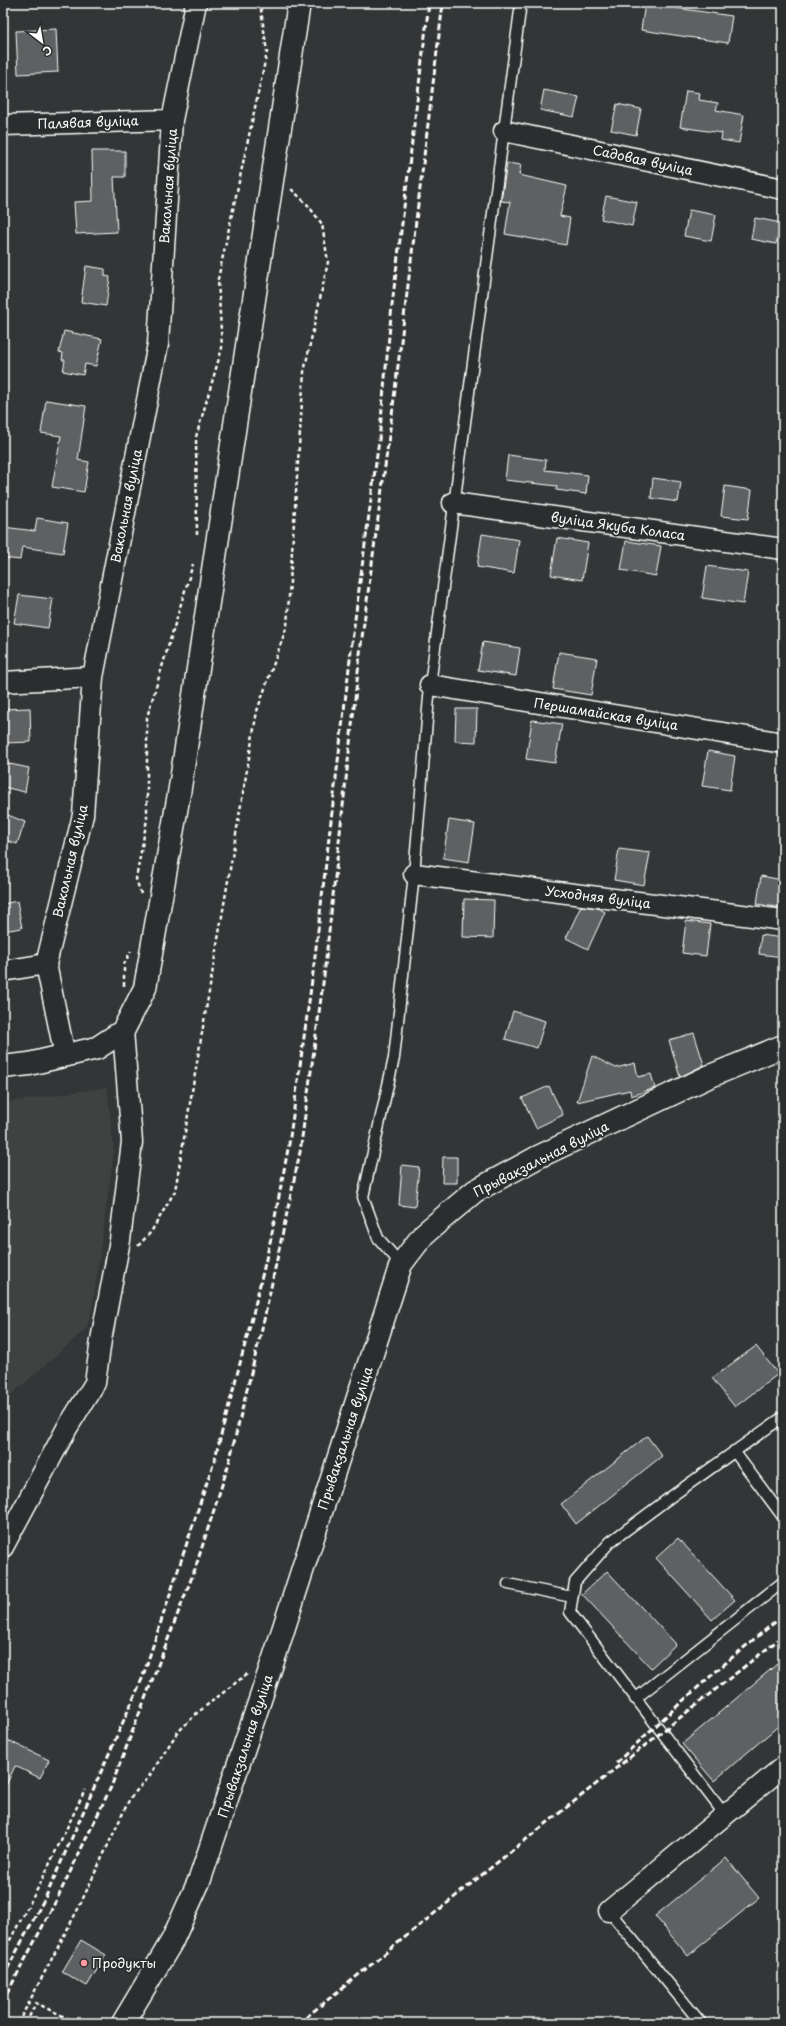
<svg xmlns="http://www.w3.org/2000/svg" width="786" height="2026" font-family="'Playpen Sans',sans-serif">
<rect width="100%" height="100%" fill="#333536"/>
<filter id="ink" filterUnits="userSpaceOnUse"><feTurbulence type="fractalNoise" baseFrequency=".025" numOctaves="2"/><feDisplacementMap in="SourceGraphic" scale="8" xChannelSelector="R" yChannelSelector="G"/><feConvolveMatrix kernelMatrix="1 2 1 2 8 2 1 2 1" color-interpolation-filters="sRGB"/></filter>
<g filter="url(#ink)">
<path fill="#404243" d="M 107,1087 L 114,1151 L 92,1309 L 86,1329 L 3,1402 L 3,1103 Z"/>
<path fill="#5f6162" stroke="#fff" d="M 645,3 L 677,3 L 676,8 L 732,16 L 728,43 L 641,30 Z
M 56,29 L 58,72 L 18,74 L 16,31 Z
M 544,90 L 579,97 L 574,117 L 540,110 Z
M 686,91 L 700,93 L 699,100 L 718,103 L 716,110 L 744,115 L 739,143 L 721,140 L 722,133 L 680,127 Z
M 617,104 L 641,109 L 636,135 L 611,130 Z
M 92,151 L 125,151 L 125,177 L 114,177 L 117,232 L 76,234 L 74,202 L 93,201 Z
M 507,163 L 521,165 L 519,175 L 567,186 L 560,216 L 570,218 L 566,245 L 505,234 L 510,202 L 501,201 Z
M 606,196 L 637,202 L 632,226 L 601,219 Z
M 689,210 L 716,215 L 711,241 L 684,236 Z
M 755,218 L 781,223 L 776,244 L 751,239 Z
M 86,266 L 105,269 L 105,276 L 110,277 L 106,306 L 81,302 Z
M 64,331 L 102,339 L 96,366 L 85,364 L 83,375 L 63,371 L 65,360 L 62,360 L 63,353 L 59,352 Z
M 46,400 L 86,406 L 78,460 L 89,462 L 84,492 L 52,487 L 61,436 L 41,433 Z
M 508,455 L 546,460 L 545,470 L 588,475 L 586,494 L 556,490 L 557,486 L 505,480 Z
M 653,478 L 681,482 L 678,502 L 651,498 Z
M 725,486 L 752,490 L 748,519 L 721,516 Z
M 37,518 L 68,523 L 63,553 L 22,547 L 20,560 L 3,558 L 3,527 L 35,531 Z
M 482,534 L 519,540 L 514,573 L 477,567 Z
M 557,538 L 588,543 L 582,580 L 551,575 Z
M 626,541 L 661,546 L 656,576 L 621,570 Z
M 707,566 L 748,572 L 743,604 L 702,598 Z
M 19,595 L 53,599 L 48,628 L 14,623 Z
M 483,642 L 520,648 L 516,676 L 478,670 Z
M 559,652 L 597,658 L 591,695 L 553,689 Z
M 30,708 L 31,742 L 3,743 L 3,709 Z
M 456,709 L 477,709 L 476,742 L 455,741 Z
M 532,720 L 562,724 L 555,763 L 526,759 Z
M 708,751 L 735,756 L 730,790 L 702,786 Z
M 5,763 L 29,768 L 25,792 L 3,787 Z
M 3,813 L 25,822 L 17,844 L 3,839 Z
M 449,820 L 475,824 L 469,862 L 443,858 Z
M 619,849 L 650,853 L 644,885 L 614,880 Z
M 761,876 L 783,880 L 783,908 L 757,904 Z
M 464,899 L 494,900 L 493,938 L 463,937 Z
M 17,901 L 22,928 L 3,931 L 3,904 Z
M 581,906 L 598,908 L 605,912 L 588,949 L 566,938 Z
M 686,921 L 710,924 L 706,956 L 682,953 Z
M 761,935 L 783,938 L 783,957 L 759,954 Z
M 513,1011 L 545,1021 L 537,1048 L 505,1039 Z
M 694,1033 L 704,1065 L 680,1077 L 669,1040 Z
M 592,1056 L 616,1068 L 635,1063 L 638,1077 L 651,1074 L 655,1088 L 631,1096 L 630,1090 L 577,1102 Z
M 549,1086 L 563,1115 L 536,1128 L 522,1098 Z
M 443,1157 L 457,1157 L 457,1183 L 442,1183 Z
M 402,1165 L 419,1167 L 415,1207 L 399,1205 Z
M 756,1346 L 778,1374 L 735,1407 L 712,1378 Z
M 647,1436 L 662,1456 L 576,1524 L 561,1504 Z
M 678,1538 L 735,1600 L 712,1620 L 656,1558 Z
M 607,1571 L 676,1644 L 651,1668 L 582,1594 Z
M 783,1659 L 783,1722 L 714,1781 L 682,1744 Z
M 3,1738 L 49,1760 L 40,1778 L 15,1766 L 3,1792 Z
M 726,1858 L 759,1898 L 688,1956 L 655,1916 Z
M 81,1940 L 106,1955 L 87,1986 L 62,1972 Z"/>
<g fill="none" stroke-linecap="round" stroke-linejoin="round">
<defs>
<path id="service" d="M 401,1264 L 378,1238 L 363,1197 L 394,1058 L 414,874 L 430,685 L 521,3
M 734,1451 L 783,1517
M 508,1584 L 572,1597
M 635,1699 L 783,1582
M 725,1815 L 570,1612 L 575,1582 L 610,1542 L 672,1496 L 783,1417
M 609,1911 L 701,2023"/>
<path id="minor" d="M 3,125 L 172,120
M 504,131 L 783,189
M 453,503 L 783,549
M 3,682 L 93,677
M 430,685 L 783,743
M 414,874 L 783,920
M 46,964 L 65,1056
M 3,971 L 46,964 L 83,815 L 93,677 L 158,344 L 172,120 L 196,3
M 3,1547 L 67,1428 L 95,1383 L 101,1340 L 120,1240 L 132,1142 L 123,1031
M 609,1911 L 783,1767"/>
<path id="tertiary" d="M 123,2023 L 172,1941 L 200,1879 L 276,1652 L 401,1264 L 424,1234 L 475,1191 L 538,1157 L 708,1077 L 783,1046"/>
<path id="secondary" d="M 3,1067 L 29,1064 L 97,1048 L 123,1031 L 145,988 L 179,794 L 299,3"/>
</defs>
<use href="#service" stroke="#fff" stroke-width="13"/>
<use href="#minor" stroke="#fff" stroke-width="23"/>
<use href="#tertiary" stroke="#fff" stroke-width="25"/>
<use href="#secondary" stroke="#fff" stroke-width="25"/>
<path stroke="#fff" stroke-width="2.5" stroke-dasharray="4 3" stroke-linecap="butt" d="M 197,535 L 196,437 L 222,348 L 218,279 L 267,52 L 260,3
M 141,894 L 136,879 L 147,819 L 147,717 L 193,564
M 124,986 L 124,964 L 131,951
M 138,1246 L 151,1232 L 175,1191 L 257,711 L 287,626 L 304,372 L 328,262 L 322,224 L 307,204 L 290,188
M 3,1953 L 39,1886 L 85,1790
M 3,2020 L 8,2023
M 18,2023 L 78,1909 L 130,1798 L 148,1778 L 177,1733 L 197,1713 L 247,1674
M 26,2023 L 36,2003 L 77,2023"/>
<use href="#service" stroke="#2a2d2e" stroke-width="10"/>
<use href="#minor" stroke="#2a2d2e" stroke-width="20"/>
<use href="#tertiary" stroke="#2a2d2e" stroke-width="22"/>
<use href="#secondary" stroke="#2a2d2e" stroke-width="22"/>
<path stroke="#fff" stroke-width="3" stroke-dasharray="6 3" stroke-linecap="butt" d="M 616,1763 C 670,1712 724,1662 783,1616
M 3,1977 L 47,1894 L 142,1679 L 215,1458 L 253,1314 L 271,1238 L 289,1144 L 313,973 L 353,634 L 379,440 L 392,305 L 429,3
M 3,2001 L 56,1901 L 111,1787 L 195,1569 L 229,1463 L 264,1320 L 300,1152 L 324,976 L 361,645 L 392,414 L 443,3
M 299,2023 L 509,1853 L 783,1636"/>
</g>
</g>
<circle fill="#ff9aa2" stroke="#2a2d2e" stroke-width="1.5" cx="84" cy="1963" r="4"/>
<g text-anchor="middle" stroke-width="3.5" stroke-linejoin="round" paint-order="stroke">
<g font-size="13" fill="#fff" stroke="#2a2d2e">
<text transform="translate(88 122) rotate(-2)" y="5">Палявая вуліца</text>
<text transform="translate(643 160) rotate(12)" y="5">Садовая вуліца</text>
<text transform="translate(168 186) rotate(-86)" y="5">Вакольная вуліца</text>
<text transform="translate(126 506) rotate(-79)" y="5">Вакольная вуліца</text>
<text transform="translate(618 526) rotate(8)" y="5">вуліца Якуба Коласа</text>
<text transform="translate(606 714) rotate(9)" y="5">Першамайская вуліца</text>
<text transform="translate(70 861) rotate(-77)" y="5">Вакольная вуліца</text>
<text transform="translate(598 897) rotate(7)" y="5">Усходняя вуліца</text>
<text transform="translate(541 1159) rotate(-27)" y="5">Прывакзальная вуліца</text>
<text transform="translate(345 1438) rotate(-72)" y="5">Прывакзальная вуліца</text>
<text transform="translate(245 1746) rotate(-72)" y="5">Прывакзальная вуліца</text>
</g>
<g font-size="13" fill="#fff" stroke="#2a2d2e" text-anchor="start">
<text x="92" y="1968">Продукты</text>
</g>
</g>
<rect width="786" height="2026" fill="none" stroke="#2a2d2e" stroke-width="16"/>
<rect x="8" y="8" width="770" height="2010" fill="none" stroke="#fff" stroke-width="1.5" filter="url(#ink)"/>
<g transform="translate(42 42) rotate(149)" stroke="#2a2d2e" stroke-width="3" paint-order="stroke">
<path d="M0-3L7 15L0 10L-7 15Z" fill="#ffffff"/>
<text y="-6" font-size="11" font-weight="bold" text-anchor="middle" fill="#ffffff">С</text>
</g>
</svg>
